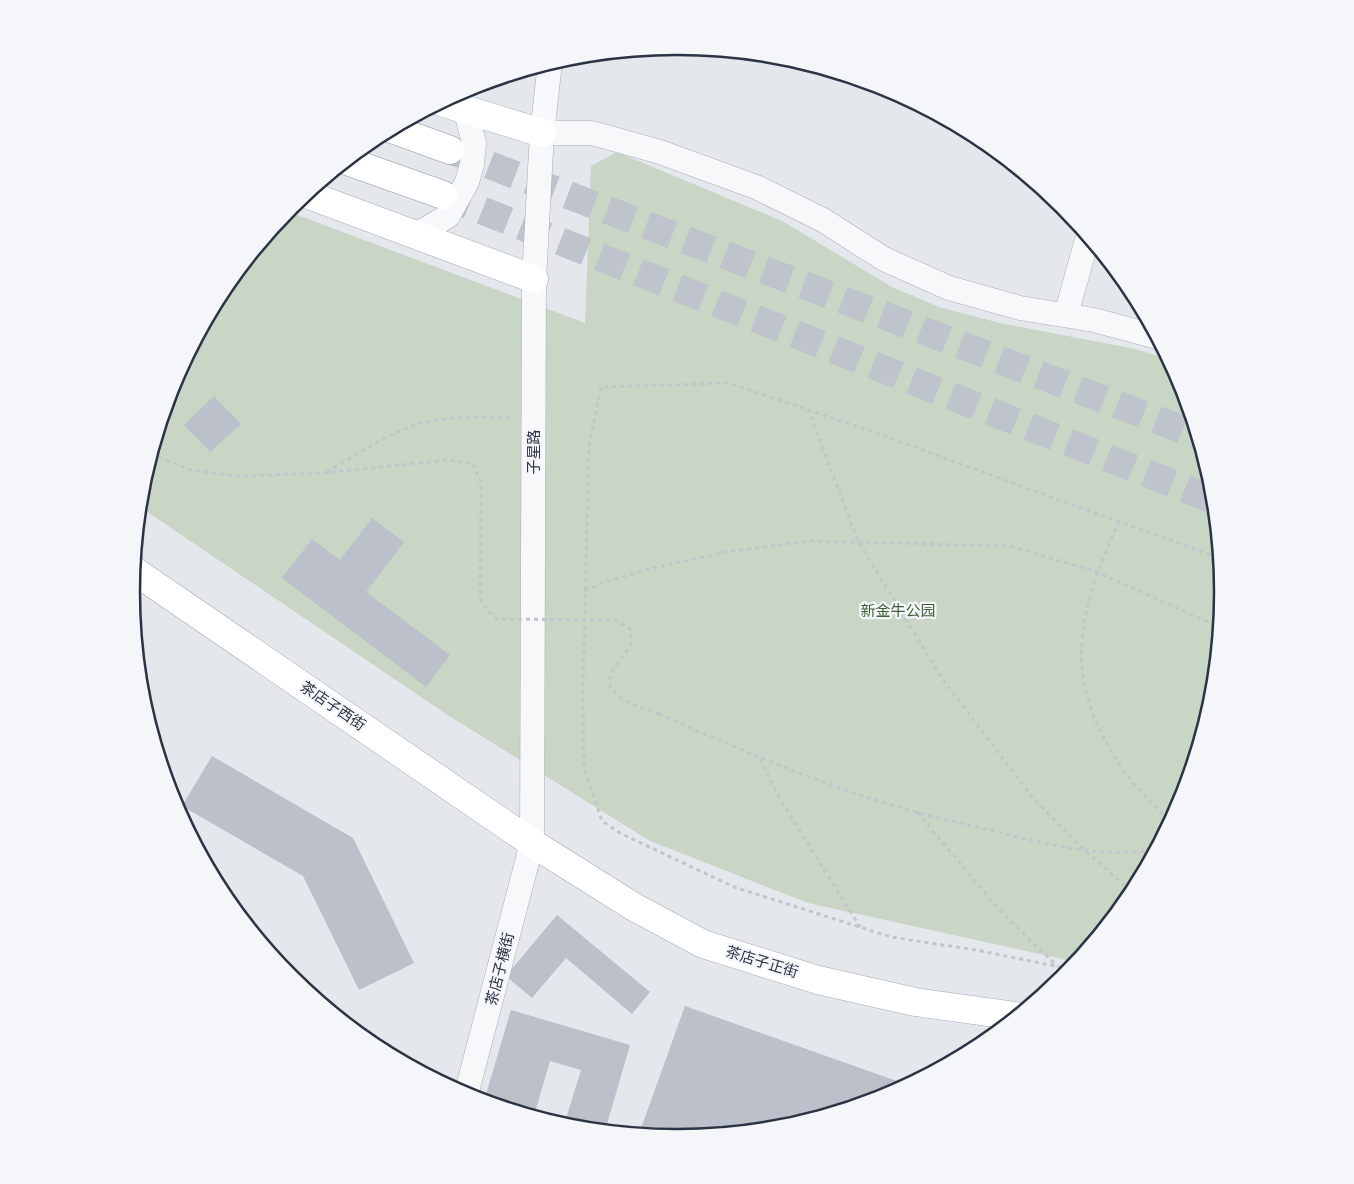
<svg xmlns="http://www.w3.org/2000/svg" width="1354" height="1184" font-family="'Alegreya Sans','Noto Sans SC',sans-serif">
<rect width="100%" height="100%" fill="#e4e7ec"/>
<path fill="#c9d6c5" d="M 617,152 L 784,222 L 892,287 L 939,307 L 1000,323 L 1135,349 L 1168,359 L 1181,383 L 1212,486 L 1223,592 L 1212,699 L 1181,801 L 1131,895 L 1076,962 L 808,903 L 650,841 L 446,714 L 140,507 L 142,485 L 173,383 L 223,289 L 287,211 L 585,323 L 591,166 Z"/>
<path fill="#bbc0ca" d="M 214,396 L 241,424 L 210,452 L 184,425 Z
M 372,518 L 404,542 L 366,592 L 450,655 L 426,687 L 282,578 L 312,539 L 340,560 Z
M 212,756 L 353,838 L 414,963 L 359,990 L 303,876 L 182,806 Z
M 557,915 L 650,992 L 632,1014 L 566,958 L 532,998 L 506,976 Z
M 685,1006 L 908,1085 L 886,1096 L 783,1127 L 677,1138 L 639,1134 Z
M 511,1010 L 630,1045 L 605,1131 L 564,1125 L 581,1070 L 550,1061 L 534,1116 L 484,1101 Z"/>
<g fill="none" stroke-linecap="round" stroke-linejoin="round">
<path stroke="#bfc3cb" stroke-width="28" stroke-dasharray="28 14" stroke-linecap="butt" d="M 450,150 L 1197,435
M 443,195 L 1214,500"/>
<defs>
<path id="minor" d="M 542,133 L 592,133 L 660,152 L 756,187 L 823,220 L 884,259 L 949,288 L 1020,308 L 1094,320 L 1157,337
M 418,234 L 448,216 L 467,182 L 472,164 L 474,143 L 466,112
M 1066,315 L 1088,236
M 466,1095 L 532,843 L 534,279 L 542,133 L 550,63"/>
<path id="major" d="M 441,102 L 542,133
M 306,194 L 534,279
M 133,570 L 532,843 L 634,907 L 703,944 L 818,980 L 915,1002 L 1016,1016"/>
<path id="highway" d="M 392,129 L 450,150
M 347,161 L 443,195"/>
</defs>
<use href="#minor" stroke="#a9aeb7" stroke-width="25"/>
<use href="#major" stroke="#a3abb8" stroke-width="29"/>
<use href="#highway" stroke="#8b94a3" stroke-width="29"/>
<path stroke="#c2c5cb" stroke-width="3" stroke-dasharray="4 4" stroke-linecap="butt" d="M 808,409 L 858,541 L 941,677 L 1033,798 L 1083,849 L 1132,892
M 151,454 L 191,470 L 238,476 L 324,473 L 449,460 L 473,464
M 327,472 C 357,455 389,432 422,423 C 451,416 482,417 511,418
M 1119,521 C 1102,560 1085,599 1082,642 C 1077,697 1107,755 1143,794 C 1152,803 1160,813 1171,820
M 585,591 L 602,583 L 653,568 L 725,552 L 810,541 L 1010,546 L 1097,572 L 1208,622 L 1219,629
M 659,714 C 734,747 810,780 888,804 C 922,815 957,822 991,830 C 1041,843 1105,860 1156,849
M 760,759 L 780,799 L 860,927
M 917,812 L 1002,913 L 1057,966
M 1070,969 L 976,950 L 891,937 L 734,887 L 620,833 L 602,821 L 584,768 L 583,687 L 589,446 L 601,387 L 729,383 L 862,428 L 1219,558"/>
<use href="#minor" stroke="#f7f8fa" stroke-width="24"/>
<use href="#major" stroke="#fff" stroke-width="28"/>
<use href="#highway" stroke="#fff" stroke-width="28"/>
<path stroke="#c2c5cb" stroke-width="3" stroke-dasharray="4 4" stroke-linecap="butt" d="M 473,464 L 481,482 L 480,598 L 489,612 L 497,619 L 616,620 L 630,629 L 632,642 C 626,653 618,662 612,672 C 598,696 644,708 659,714"/>
</g>
<g text-anchor="middle" stroke-width="4.5" stroke-linejoin="round" paint-order="stroke">
<g font-size="15" fill="#2b3445" stroke="#f4f6f9">
<text transform="translate(534 452) rotate(-90)" y="5">子星路</text>
<text transform="translate(333 706) rotate(34)" y="5">茶店子西街</text>
<text transform="translate(762 962) rotate(17)" y="5">茶店子正街</text>
<text transform="translate(500 969) rotate(-76)" y="5">茶店子横街</text>
</g>
<g font-size="15" fill="#3f6138" stroke="#f4f6f9">
<text x="898" y="616">新金牛公园</text>
</g>
</g>
<path d="M0 0H1354V1184H0ZM140 592a537 537 0 1 1 1074 0a537 537 0 1 1-1074 0Z" fill="#f4f6f9" fill-rule="evenodd"/>
<path fill="none" stroke="#2b3445" stroke-width="2.5" d="M140 592a537 537 0 1 1 1074 0a537 537 0 1 1-1074 0Z"/>
</svg>
